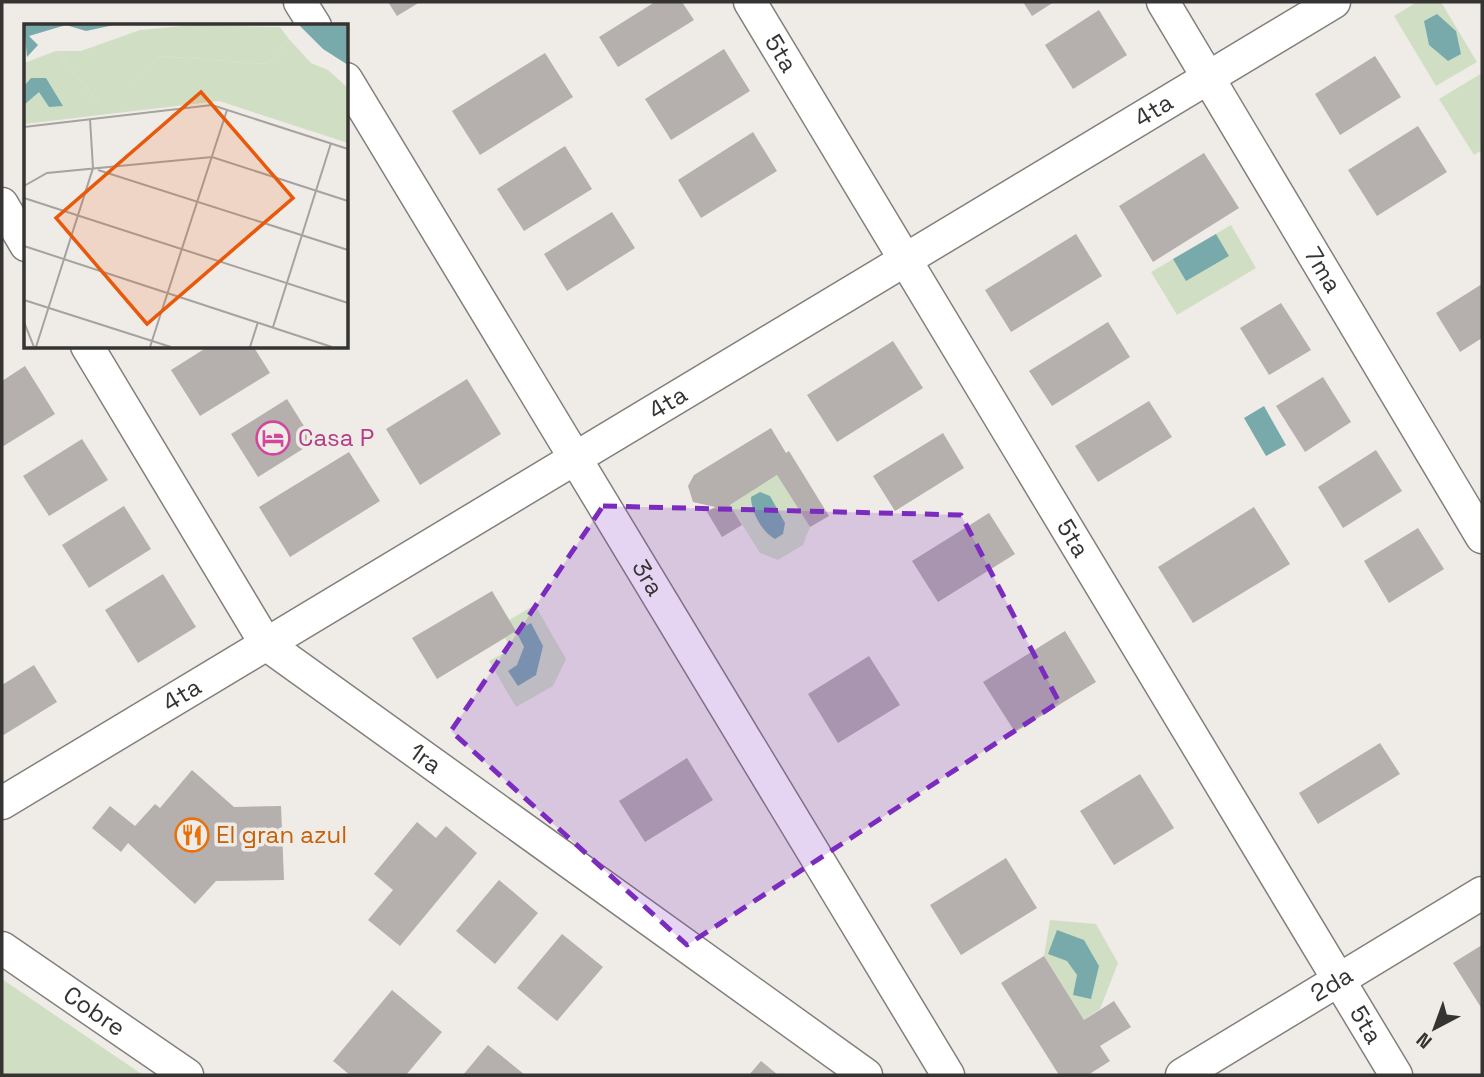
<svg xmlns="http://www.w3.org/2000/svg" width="1484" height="1077" font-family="'Space Grotesk',sans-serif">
<rect width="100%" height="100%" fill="#efece7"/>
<path fill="#d0dfc3" d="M 1417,2 L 1441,2 L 1477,62 L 1436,86 L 1394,16 Z
M 1482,73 L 1482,150 L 1474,155 L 1439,99 Z
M 1231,225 L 1256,268 L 1177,315 L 1151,272 Z
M 777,475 L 810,527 L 803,545 L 778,560 L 760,553 L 730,505 Z
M 535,605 L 566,659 L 553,686 L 516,707 L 489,661 L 511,649 L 505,638 L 516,631 L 509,620 Z
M 1050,920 L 1096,924 L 1118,963 L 1100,1009 L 1084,1020 L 1044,956 Z
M 2,979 L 143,1075 L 2,1075 Z"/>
<path fill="#78aaac" d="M 1437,14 L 1456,31 L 1461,54 L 1448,61 L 1429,45 L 1424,21 Z
M 1216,234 L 1229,256 L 1186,281 L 1173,259 Z
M 1264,406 L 1286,445 L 1266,456 L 1244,418 Z
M 760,492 L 770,496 L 785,523 L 783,534 L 775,539 C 762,532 751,512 751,497 Z
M 531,623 L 543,646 L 536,675 L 518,686 L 508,671 L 517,665 L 524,647 L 516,631 Z
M 1057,930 L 1084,940 L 1099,966 L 1091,999 L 1073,995 L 1077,975 L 1067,961 L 1048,954 Z"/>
<path fill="#b5afad" d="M 388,2 L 420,2 L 397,16 Z
M 655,2 L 682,2 L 694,20 L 618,67 L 599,37 Z
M 1023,2 L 1054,2 L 1032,16 Z
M 1099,10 L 1127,55 L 1073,89 L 1045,45 Z
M 724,49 L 750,91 L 671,140 L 645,99 Z
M 545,53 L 573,97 L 480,155 L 452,111 Z
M 1375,56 L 1401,97 L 1340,135 L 1315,94 Z
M 1418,126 L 1447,172 L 1377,216 L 1348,170 Z
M 753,132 L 777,171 L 701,218 L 678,180 Z
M 565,146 L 592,189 L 524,231 L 497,189 Z
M 1204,153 L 1239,208 L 1153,262 L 1119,206 Z
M 612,212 L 635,248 L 567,291 L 544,254 Z
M 1076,234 L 1102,276 L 1011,332 L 985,290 Z
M 1482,284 L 1482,338 L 1460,352 L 1436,313 Z
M 1281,303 L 1311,350 L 1269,375 L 1240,328 Z
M 1108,322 L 1130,357 L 1052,406 L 1029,371 Z
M 893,341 L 923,388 L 837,442 L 807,395 Z
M 209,346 L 253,346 L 270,373 L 200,416 L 171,370 Z
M 25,366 L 55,414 L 2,447 L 2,381 Z
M 1323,377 L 1351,422 L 1305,452 L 1276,406 Z
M 467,379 L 501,434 L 420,485 L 386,429 Z
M 287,399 L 314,442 L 258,477 L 231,434 Z
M 1149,401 L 1172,437 L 1098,482 L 1075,446 Z
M 771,428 L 786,453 L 789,451 L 829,516 L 810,527 L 777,475 L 730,505 L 742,525 L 722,537 L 707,512 L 715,507 L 693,502 L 688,486 L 694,475 Z
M 943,433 L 964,468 L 895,511 L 873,476 Z
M 82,439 L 108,480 L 49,516 L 23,476 Z
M 1376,450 L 1402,491 L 1343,528 L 1318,487 Z
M 349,452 L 380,501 L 290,557 L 259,507 Z
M 124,506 L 151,549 L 89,588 L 62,545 Z
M 1254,507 L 1290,564 L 1193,623 L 1158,567 Z
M 989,513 L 1015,554 L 938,602 L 912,561 Z
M 1418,528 L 1444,569 L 1389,603 L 1364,561 Z
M 163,574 L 196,627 L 138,663 L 105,610 Z
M 492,591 L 516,631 L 437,679 L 412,638 Z
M 1065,631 L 1096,682 L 1015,732 L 983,682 Z
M 869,656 L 900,705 L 838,743 L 808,694 Z
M 34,665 L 57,702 L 2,736 L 2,685 Z
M 1380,743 L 1400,774 L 1318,824 L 1299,793 Z
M 687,758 L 713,800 L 645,842 L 619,801 Z
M 192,770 L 234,807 L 281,806 L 284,880 L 216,881 L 195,904 L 128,843 L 121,852 L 92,828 L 110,806 L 135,826 L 155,804 L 160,808 Z
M 1140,774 L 1174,828 L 1114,865 L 1080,811 Z
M 417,822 L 436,838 L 446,826 L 477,853 L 400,946 L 368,920 L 393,890 L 374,874 Z
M 1006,858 L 1037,908 L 961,955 L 930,905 Z
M 499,880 L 538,913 L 495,964 L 456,931 Z
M 562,934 L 603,967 L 557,1021 L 517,988 Z
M 1482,945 L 1482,1009 L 1453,963 Z
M 1044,956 L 1084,1020 L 1114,1001 L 1131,1027 L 1100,1046 L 1110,1061 L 1088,1075 L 1059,1075 L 1001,983 Z
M 392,990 L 442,1032 L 406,1075 L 350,1075 L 333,1061 Z
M 488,1045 L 525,1075 L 463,1075 Z
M 761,1061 L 778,1075 L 749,1075 Z"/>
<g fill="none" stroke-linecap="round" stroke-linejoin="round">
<defs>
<g id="street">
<path d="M 300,2 L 315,26"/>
<path id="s1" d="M 750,2 L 1396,1075"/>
<path id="s2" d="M 1163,2 L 1482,537"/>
<path id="s3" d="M 346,79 L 948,1075"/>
<path d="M 2,204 L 26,245"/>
<path id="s4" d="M 87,346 L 266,644 L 866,1075"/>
<path id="s5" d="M 2,803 L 1334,2"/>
<path id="s6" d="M 2,948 L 187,1075"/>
<path id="s7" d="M 1182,1075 L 1482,893"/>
</g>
</defs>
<use href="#street" stroke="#83807c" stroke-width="35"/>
<use href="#street" stroke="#fff" stroke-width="32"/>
</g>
<path fill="#7b2cbf" fill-opacity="0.2" stroke="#7b2cbf" stroke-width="5" stroke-dasharray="14 9" stroke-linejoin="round" d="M 603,506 L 961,515 L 1059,702 L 687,945 L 451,731 Z"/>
<defs>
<symbol id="hotel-ring" viewBox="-11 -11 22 22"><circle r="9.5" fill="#efece7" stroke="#d1479c" stroke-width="1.5"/><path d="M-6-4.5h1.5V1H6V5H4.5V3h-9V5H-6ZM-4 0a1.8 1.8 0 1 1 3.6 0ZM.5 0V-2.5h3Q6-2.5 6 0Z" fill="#d1479c"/></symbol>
<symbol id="restaurant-ring" viewBox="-11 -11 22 22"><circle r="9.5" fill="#efece7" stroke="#e8710a" stroke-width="1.5"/><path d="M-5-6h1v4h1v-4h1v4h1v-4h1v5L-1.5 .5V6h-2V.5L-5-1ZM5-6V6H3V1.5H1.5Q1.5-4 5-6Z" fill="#e8710a"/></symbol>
</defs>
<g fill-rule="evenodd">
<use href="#hotel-ring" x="254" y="419" width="38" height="38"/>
<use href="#restaurant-ring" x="173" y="816" width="38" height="38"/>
</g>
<g text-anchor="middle" stroke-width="7" stroke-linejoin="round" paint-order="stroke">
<g font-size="24" fill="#353432" stroke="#efece7">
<text dy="8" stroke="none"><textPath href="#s1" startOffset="60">5ta</textPath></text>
<text dy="8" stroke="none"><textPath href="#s5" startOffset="1344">4ta</textPath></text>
<text dy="8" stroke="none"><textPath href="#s2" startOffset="312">7ma</textPath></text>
<text dy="8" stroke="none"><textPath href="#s5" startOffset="777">4ta</textPath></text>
<text dy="8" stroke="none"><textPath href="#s1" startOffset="626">5ta</textPath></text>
<text dy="8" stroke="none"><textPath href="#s3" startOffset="583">3ra</textPath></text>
<text dy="8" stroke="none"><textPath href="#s5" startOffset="210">4ta</textPath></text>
<text dy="8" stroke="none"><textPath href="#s4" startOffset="544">1ra</textPath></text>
<text dy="8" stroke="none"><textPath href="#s7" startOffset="175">2da</textPath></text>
<text dy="8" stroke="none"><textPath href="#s6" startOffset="112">Cobre</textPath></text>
<text dy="8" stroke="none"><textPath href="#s1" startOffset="1194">5ta</textPath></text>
</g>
<g font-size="24" fill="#b23c85" stroke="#efece7" text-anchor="start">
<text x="298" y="446">Casa P</text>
</g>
<g font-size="24" fill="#c56008" stroke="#efece7" text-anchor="start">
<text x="216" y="843">El gran azul</text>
</g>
</g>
<g transform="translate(24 24)">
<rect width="324" height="324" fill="#efece7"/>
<path d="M 265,15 L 287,39 L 304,46 L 324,64 L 324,119 L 195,77 L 0,100 L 0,39 L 32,27 L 76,80 L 93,79 L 136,32 L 244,40 Z" fill="#d0dfc3"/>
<path d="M 169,1 L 256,3 L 265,15 L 244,40 L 136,32 L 93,80 L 76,80 L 32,27 L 57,27 L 116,6 Z" fill="#d0dfc3"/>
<path d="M 0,1 L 90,1 L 62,7 L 42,1 L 5,12 L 14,21 L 3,33 ZM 275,1 L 324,1 L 324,41 L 299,25 ZM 7,54 L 22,54 L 39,82 L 25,83 L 15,68 L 0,81 L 0,62 Z" fill="#78aaac"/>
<path fill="none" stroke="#a5a29f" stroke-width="2" d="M 0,103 L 188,81 L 324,125M 74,146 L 324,226M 0,162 L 23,149 L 188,133 L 324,177M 0,174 L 324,279M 0,222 L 308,323M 0,276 L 147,323M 0,298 L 10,323M 249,303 L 307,119M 12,323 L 69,144 L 66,95M 126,323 L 203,86M 226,323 L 234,298"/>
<path fill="#e8590c" fill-opacity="0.15" stroke="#e8590c" stroke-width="3.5" d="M 177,68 L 269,174 L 123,300 L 32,194 Z"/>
<rect width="324" height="324" fill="none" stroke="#353432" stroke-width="3.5"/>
</g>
<rect width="1484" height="1077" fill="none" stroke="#353432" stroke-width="7"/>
<g transform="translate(1435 1028) rotate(221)" stroke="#efece7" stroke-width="5" paint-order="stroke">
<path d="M0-5L12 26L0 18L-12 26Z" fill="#353432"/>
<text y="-10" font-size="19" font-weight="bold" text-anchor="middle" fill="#353432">N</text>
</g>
</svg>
